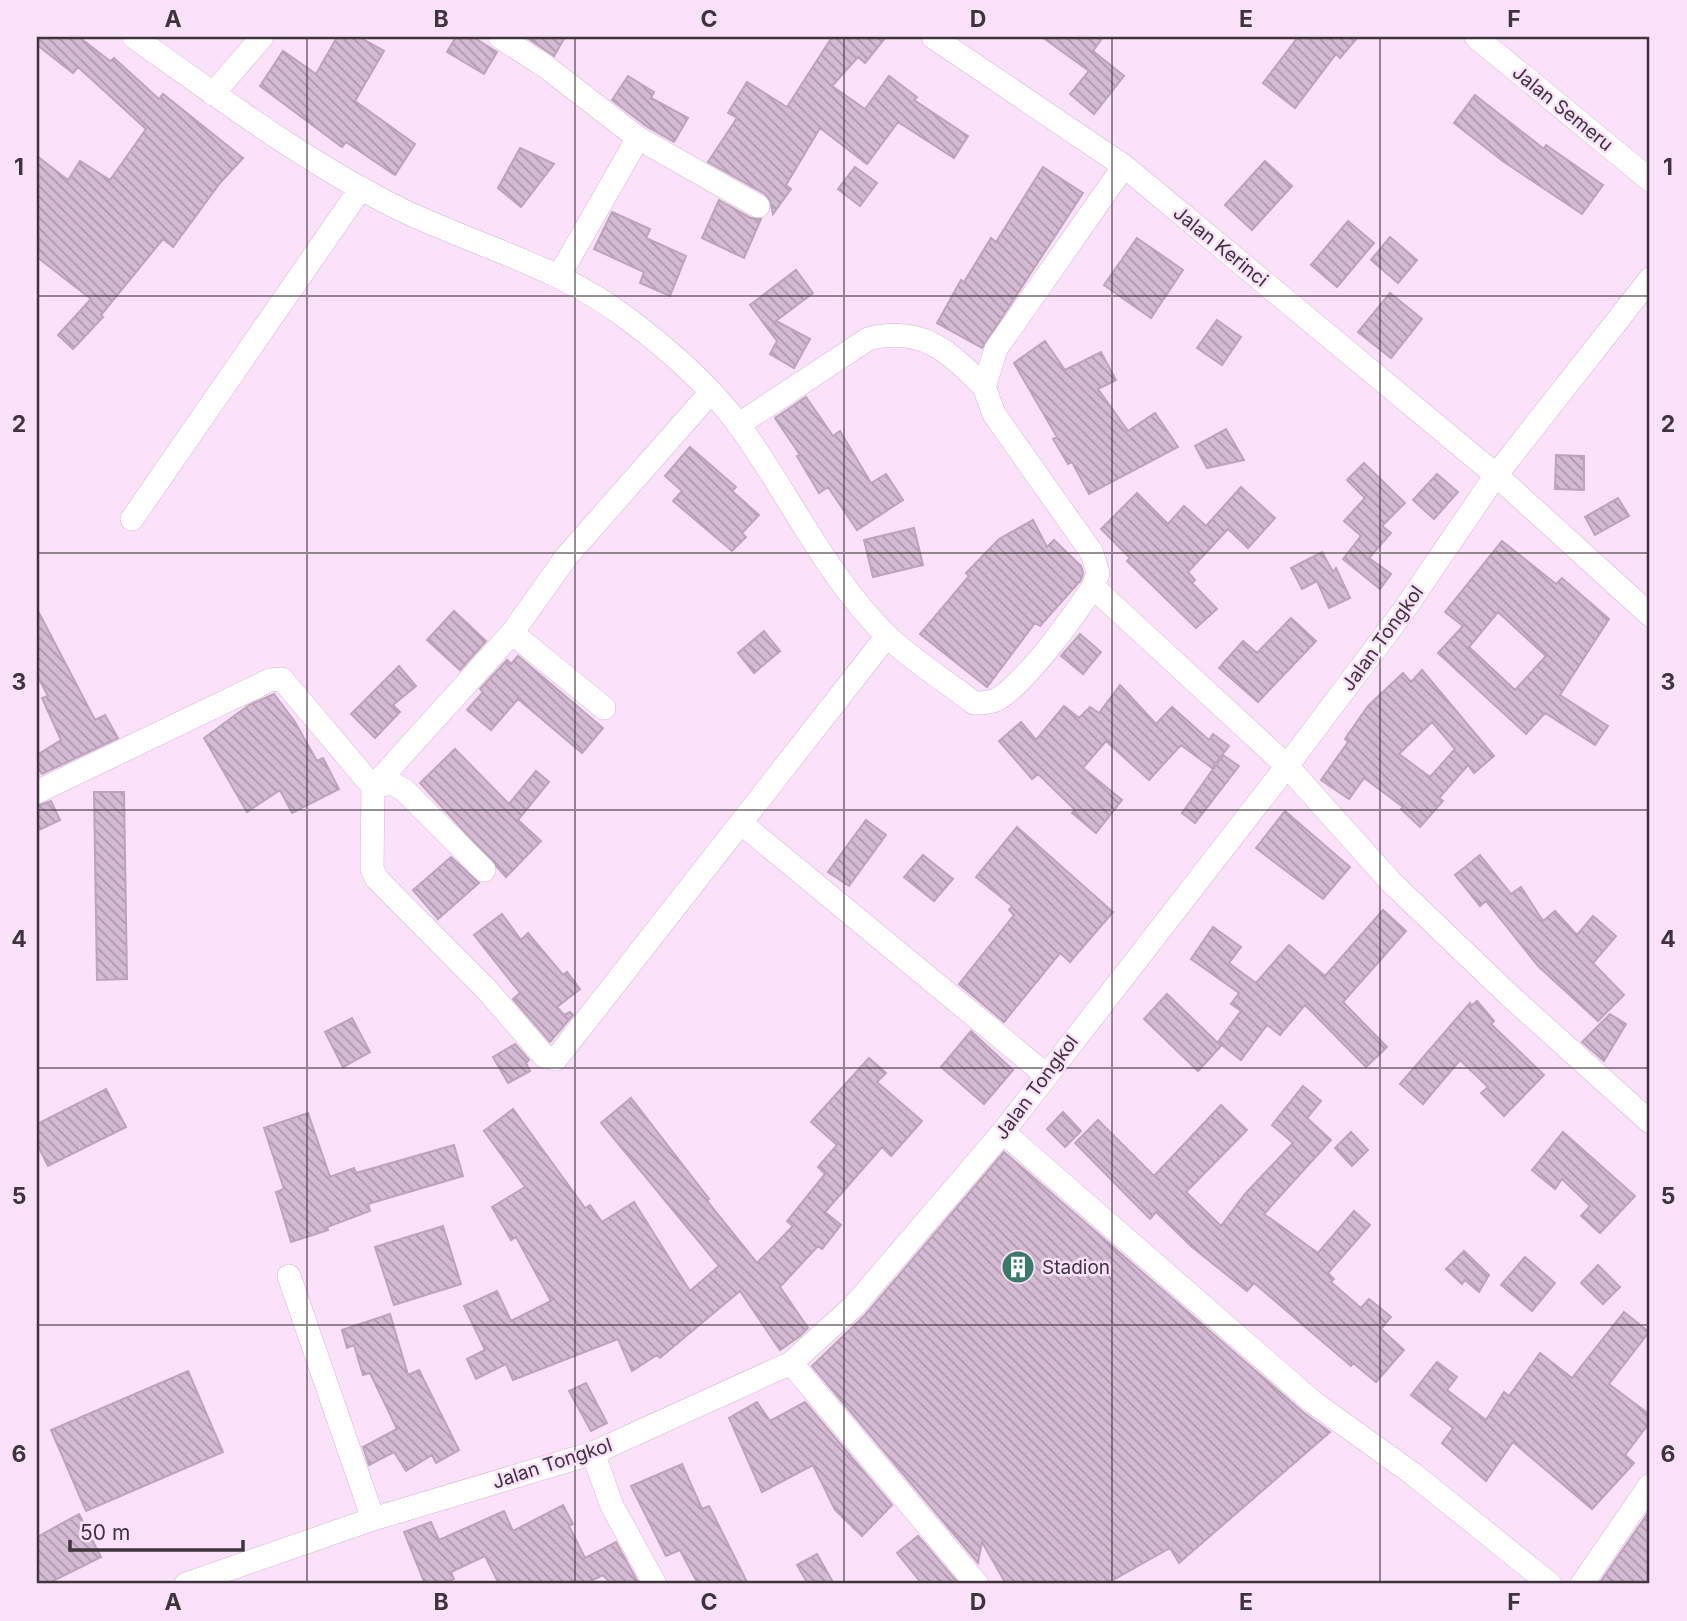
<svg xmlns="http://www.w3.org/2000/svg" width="1687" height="1621" font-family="Inter,sans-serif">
<defs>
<pattern id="building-back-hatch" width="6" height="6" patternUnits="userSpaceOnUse" patternTransform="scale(1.75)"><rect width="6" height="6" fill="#d4bad3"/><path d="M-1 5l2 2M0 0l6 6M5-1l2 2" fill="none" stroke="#ad98ad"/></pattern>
</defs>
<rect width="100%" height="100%" fill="#fbe1fa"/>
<path fill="url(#building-back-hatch)" stroke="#bda4bc" stroke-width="2" fill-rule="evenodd" d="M 37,37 L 79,37 L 110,61 L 114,58 L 159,99 L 163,94 L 243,158 L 220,183 L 173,247 L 163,239 L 101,315 L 103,317 L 73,349 L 58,335 L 91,299 L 37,257 L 37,156 L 68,180 L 80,161 L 110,180 L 146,129 L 78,67 L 73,73 L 37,45 Z
M 337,37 L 359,37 L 384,51 L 355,101 L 415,144 L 395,175 L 346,142 L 342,147 L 260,86 L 283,51 L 316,74 Z
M 456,37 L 473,37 L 497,52 L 484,74 L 447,52 Z
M 531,37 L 565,37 L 554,56 L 529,39 Z
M 832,37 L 886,37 L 865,63 L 858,57 L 832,86 L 865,109 L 889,76 L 917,97 L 914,100 L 968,136 L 954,158 L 898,122 L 867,164 L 820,128 L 786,185 L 791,189 L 773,214 L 770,200 L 765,194 L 708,162 L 737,118 L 728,113 L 747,82 L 787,107 Z
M 1042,37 L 1103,37 L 1093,51 L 1124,76 L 1094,114 L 1070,94 L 1089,71 Z
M 1298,37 L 1358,37 L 1340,58 L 1336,54 L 1295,108 L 1263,83 Z
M 628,76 L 654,92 L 651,98 L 688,118 L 674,142 L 646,126 L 612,100 Z
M 1475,95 L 1544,149 L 1546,145 L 1603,185 L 1582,214 L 1504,162 L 1454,123 Z
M 520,148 L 554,164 L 521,207 L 498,188 Z
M 1265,161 L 1292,186 L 1252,230 L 1225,205 Z
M 855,167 L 877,183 L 860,206 L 838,189 Z
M 1043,167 L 1083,193 L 982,348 L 937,323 L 961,280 L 964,282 L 991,238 L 996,242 Z
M 719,200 L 751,218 L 761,219 L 744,258 L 702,238 Z
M 612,212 L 650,229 L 646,238 L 686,256 L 670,296 L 640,283 L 644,272 L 594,249 Z
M 1348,221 L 1374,243 L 1337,287 L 1311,265 Z
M 1390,237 L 1417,260 L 1398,283 L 1371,260 Z
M 1137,238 L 1183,270 L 1151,318 L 1104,285 Z
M 796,270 L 813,293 L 776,321 L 810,339 L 794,368 L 770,354 L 777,341 L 750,305 Z
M 1390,293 L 1422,319 L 1391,358 L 1358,332 Z
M 1217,320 L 1241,337 L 1222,365 L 1197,348 Z
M 1045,341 L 1065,370 L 1101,352 L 1116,380 L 1098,389 L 1128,431 L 1155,413 L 1178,447 L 1089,494 L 1072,462 L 1068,464 L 1053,439 L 1057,437 L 1014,363 Z
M 806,397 L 833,436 L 840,431 L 871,483 L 886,474 L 903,500 L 857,530 L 828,487 L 819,493 L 797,456 L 800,455 L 775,418 Z
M 1226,429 L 1244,460 L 1207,468 L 1195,446 Z
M 690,447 L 736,487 L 732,491 L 759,515 L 742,533 L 746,537 L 732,551 L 673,501 L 682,491 L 665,476 Z
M 1556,455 L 1584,456 L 1584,490 L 1555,489 Z
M 1364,463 L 1405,503 L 1382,526 L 1391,533 L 1369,558 L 1391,574 L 1380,589 L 1343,559 L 1361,536 L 1344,521 L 1365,498 L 1347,480 Z
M 1437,474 L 1458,492 L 1434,519 L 1413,500 Z
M 1241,487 L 1275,518 L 1248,548 L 1228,529 L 1188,572 L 1195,580 L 1192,583 L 1217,609 L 1196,628 L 1127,561 L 1130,558 L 1101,529 L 1137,493 L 1168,524 L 1184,506 L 1206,526 Z
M 1618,498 L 1629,516 L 1595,535 L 1585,517 Z
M 1033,520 L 1047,547 L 1054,540 L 1081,566 L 1083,573 L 1081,580 L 1040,626 L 1035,623 L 987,687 L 920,634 L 969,576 L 966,573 L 999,539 Z
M 914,528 L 923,565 L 873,577 L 864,540 Z
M 1502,541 L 1556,584 L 1562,578 L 1609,619 L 1560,695 L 1608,726 L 1595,745 L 1545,713 L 1526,734 L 1438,653 L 1463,626 L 1445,612 ZM 1498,612 L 1546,656 L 1515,690 L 1469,647 Z
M 1322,552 L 1333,572 L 1336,568 L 1350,598 L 1329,608 L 1317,581 L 1302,589 L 1291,568 Z
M 37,609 L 95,720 L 105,715 L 118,738 L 42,774 L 37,766 L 37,755 L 61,740 L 42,698 L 48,696 L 37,675 Z
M 454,611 L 486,641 L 460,670 L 427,640 Z
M 1291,618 L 1316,641 L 1258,702 L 1219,668 L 1243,641 L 1257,653 Z
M 764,631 L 780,651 L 754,673 L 738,653 Z
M 1080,634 L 1101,652 L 1083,674 L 1061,656 Z
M 518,656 L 603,728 L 582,753 L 518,699 L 491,730 L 467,710 L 483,692 L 480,689 L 507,660 L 511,664 Z
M 399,666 L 416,686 L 393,705 L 400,712 L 375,738 L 351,714 Z
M 1422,670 L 1494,756 L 1474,773 L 1468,765 L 1439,798 L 1443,801 L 1420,827 L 1401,809 L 1403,807 L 1364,778 L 1349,799 L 1321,780 L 1348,742 L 1345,739 L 1368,706 L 1403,673 L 1411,682 ZM 1432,722 L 1455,749 L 1430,777 L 1399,754 Z
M 1120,685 L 1156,724 L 1172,707 L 1209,740 L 1213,734 L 1229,746 L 1212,768 L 1181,745 L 1149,780 L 1106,741 L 1083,768 L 1122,800 L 1096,833 L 1072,813 L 1075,810 L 1038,774 L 1032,779 L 999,741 L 1021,722 L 1036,740 L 1064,706 L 1079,718 L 1090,707 L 1099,713 Z
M 274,694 L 295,722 L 317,761 L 323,758 L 339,789 L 292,813 L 280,790 L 247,812 L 204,738 L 249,705 Z
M 455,749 L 509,804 L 536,771 L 549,782 L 518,820 L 541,841 L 506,877 L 420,783 Z
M 1223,755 L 1239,766 L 1195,823 L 1182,813 Z
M 94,792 L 124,792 L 127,979 L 97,980 Z
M 51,801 L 60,820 L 37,831 L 37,806 Z
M 1285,811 L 1350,867 L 1323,899 L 1256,848 Z
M 866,820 L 886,835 L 849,886 L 828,872 Z
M 1017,827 L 1113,912 L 1070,962 L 1060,953 L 1004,1022 L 959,984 L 1014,915 L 1009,910 L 1012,906 L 976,877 Z
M 923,855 L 953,879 L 934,901 L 904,877 Z
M 1480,855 L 1511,894 L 1521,887 L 1543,921 L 1555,911 L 1577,935 L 1593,916 L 1616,936 L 1593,963 L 1624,995 L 1598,1021 L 1538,966 L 1486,901 L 1480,906 L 1455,875 Z
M 451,857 L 479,883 L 438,919 L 413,890 Z
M 1383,910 L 1406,931 L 1343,1002 L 1387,1047 L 1366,1067 L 1305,1005 L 1280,1035 L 1267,1025 L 1241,1060 L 1218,1042 L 1241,1011 L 1231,1004 L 1239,993 L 1191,959 L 1213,927 L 1241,947 L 1229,963 L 1256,983 L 1289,945 L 1325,976 Z
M 502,914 L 521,940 L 528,933 L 563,975 L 567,972 L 580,989 L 557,1007 L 564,1015 L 570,1012 L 573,1015 L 550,1042 L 513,999 L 520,993 L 474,935 Z
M 1167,994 L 1221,1046 L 1198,1071 L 1144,1019 Z
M 1477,1001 L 1494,1021 L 1491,1024 L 1544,1075 L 1504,1116 L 1481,1093 L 1488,1087 L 1460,1060 L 1423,1104 L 1400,1084 L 1470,1003 L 1471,1006 Z
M 1610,1014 L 1626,1024 L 1604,1061 L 1582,1042 Z
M 352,1018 L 370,1052 L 343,1067 L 325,1032 Z
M 971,1031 L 1013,1070 L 984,1104 L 941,1067 Z
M 515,1044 L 529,1060 L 526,1063 L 530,1071 L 508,1083 L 493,1057 Z
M 869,1058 L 886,1073 L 877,1082 L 922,1121 L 891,1156 L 882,1147 L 825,1212 L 841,1225 L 822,1249 L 818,1246 L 780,1287 L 808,1328 L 800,1336 L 780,1350 L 740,1291 L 660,1358 L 657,1355 L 632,1371 L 618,1339 L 513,1380 L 506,1364 L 476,1379 L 467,1359 L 485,1350 L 464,1306 L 497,1291 L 511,1321 L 551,1301 L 516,1237 L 511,1240 L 492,1207 L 525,1187 L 484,1131 L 513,1109 L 585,1208 L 590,1205 L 602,1222 L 634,1202 L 690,1291 L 719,1266 L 601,1123 L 631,1098 L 709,1199 L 707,1201 L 757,1263 L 793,1226 L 787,1221 L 825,1174 L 818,1167 L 837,1145 L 811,1122 Z
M 1303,1086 L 1321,1101 L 1307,1118 L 1331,1140 L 1264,1214 L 1318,1253 L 1354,1211 L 1370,1225 L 1328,1273 L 1334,1279 L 1331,1282 L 1361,1308 L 1369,1299 L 1391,1317 L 1381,1329 L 1404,1350 L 1376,1382 L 1353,1363 L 1351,1366 L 1254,1283 L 1247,1291 L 1192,1247 L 1156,1212 L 1150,1219 L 1075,1143 L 1098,1120 L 1154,1176 L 1221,1105 L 1247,1130 L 1186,1192 L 1221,1226 L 1245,1194 L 1293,1143 L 1272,1125 Z
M 106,1089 L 126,1127 L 48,1166 L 37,1144 L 37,1124 Z
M 1063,1112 L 1081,1131 L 1065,1147 L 1047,1129 Z
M 308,1113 L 330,1177 L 354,1168 L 356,1173 L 454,1145 L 463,1176 L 368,1204 L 370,1211 L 327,1227 L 328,1230 L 291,1242 L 276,1192 L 284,1189 L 264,1128 Z
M 1351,1132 L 1368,1150 L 1352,1166 L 1335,1148 Z
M 1563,1132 L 1635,1196 L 1600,1233 L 1581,1216 L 1590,1206 L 1562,1179 L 1555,1189 L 1532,1170 Z
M 1004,1152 L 1304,1413 L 1330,1432 L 1179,1563 L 1170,1548 L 1106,1584 L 1006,1584 L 982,1542 L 978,1563 L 812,1366 L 865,1315 Z
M 443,1226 L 461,1284 L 394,1305 L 375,1247 Z
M 1464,1251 L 1489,1275 L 1479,1292 L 1465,1280 L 1462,1284 L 1446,1269 Z
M 1525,1257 L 1555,1283 L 1532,1311 L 1501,1285 Z
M 1598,1265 L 1620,1287 L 1603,1304 L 1581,1283 Z
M 1624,1312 L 1649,1332 L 1609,1384 L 1650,1415 L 1650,1422 L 1625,1455 L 1634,1463 L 1592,1509 L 1513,1442 L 1486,1481 L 1442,1443 L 1453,1428 L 1411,1395 L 1437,1362 L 1457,1377 L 1447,1390 L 1486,1420 L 1504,1392 L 1509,1396 L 1540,1353 L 1572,1378 Z
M 390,1314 L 408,1375 L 419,1370 L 459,1450 L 436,1463 L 432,1455 L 406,1471 L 394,1452 L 369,1465 L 363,1447 L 397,1429 L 370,1373 L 363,1375 L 354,1345 L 347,1348 L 342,1330 Z
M 188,1371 L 223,1452 L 86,1511 L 51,1430 Z
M 586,1383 L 607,1423 L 591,1431 L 569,1391 Z
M 757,1402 L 770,1421 L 805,1402 L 892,1505 L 862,1536 L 835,1510 L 813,1465 L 762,1492 L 729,1418 Z
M 682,1464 L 702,1509 L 709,1506 L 748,1584 L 698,1584 L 680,1550 L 666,1556 L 631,1486 Z
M 563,1505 L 573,1524 L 569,1526 L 585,1558 L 616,1542 L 639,1584 L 611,1584 L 603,1575 L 585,1584 L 499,1584 L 485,1556 L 451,1572 L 454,1579 L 442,1584 L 425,1584 L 404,1532 L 431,1522 L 439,1540 L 504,1511 L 513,1531 Z
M 1650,1510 L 1650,1584 L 1599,1584 L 1646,1516 Z
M 79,1514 L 101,1557 L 47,1584 L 37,1584 L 37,1537 Z
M 918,1536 L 959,1584 L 922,1584 L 897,1553 Z
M 817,1554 L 834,1584 L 808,1584 L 797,1565 Z"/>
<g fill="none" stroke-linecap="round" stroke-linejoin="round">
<defs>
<path id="street" d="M 134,37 C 220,98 311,166 406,212 C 481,247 562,268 628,319 C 668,349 709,385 739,425 C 789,494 826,576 887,636 C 913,661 946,681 974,703 C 982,703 989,703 996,700 C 1026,683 1073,617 1093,587 L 1287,766 L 1391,882 L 1510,996 L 1650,1122
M 500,37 L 545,66 L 638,138 L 758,206
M 933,37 L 1124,166 L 1496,475 L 1650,615
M 1476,37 L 1650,180
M 213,94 L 262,37
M 559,276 L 638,138
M 711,392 L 567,556 L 512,633 L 373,787 L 372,869 L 377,879 L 488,991 L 544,1056 L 556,1059 L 887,636
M 738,425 L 868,339 C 921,325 949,351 984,387
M 132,519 L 361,188
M 1093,587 L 1098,573 L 1092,553 L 994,414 L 984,387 L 996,349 L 1124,166
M 512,633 L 604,708
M 37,792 L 270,680 L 282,679 L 373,787 L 392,783 L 404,790 L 484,870
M 741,823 L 1045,1074
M 1003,1132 L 1313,1402 L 1413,1474 L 1550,1584
M 289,1276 L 373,1519
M 791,1363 L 977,1584
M 593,1453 L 612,1506 L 655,1584
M 186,1584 L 373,1519 L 593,1453 L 791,1363 L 854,1306 L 1003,1132 L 1287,766 L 1402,613 L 1496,475 L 1650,279
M 1582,1584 L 1650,1485"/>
</defs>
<use href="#street" stroke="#d1b8d0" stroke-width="24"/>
<use href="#street" stroke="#fff" stroke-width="23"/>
</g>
<path fill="none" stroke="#3f343e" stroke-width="2" stroke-opacity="0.55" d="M 307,37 L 307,1584M 575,37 L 575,1584M 844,37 L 844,1584M 1112,37 L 1112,1584M 1380,37 L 1380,1584M 37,296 L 1650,296M 37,553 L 1650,553M 37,810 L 1650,810M 37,1068 L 1650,1068M 37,1325 L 1650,1325"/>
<defs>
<symbol id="building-disc" viewBox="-11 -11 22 22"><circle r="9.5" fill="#3a7a69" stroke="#fbe1fa"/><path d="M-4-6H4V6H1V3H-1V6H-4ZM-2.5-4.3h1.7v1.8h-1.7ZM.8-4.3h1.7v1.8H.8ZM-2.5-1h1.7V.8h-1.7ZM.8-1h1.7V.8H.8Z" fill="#fff"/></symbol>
</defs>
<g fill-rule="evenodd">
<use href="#building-disc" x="999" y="1248" width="38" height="38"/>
</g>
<g text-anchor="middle" stroke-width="5" stroke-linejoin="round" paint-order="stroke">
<g font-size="19" fill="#3f343e" stroke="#fbe1fa">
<text transform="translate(1563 108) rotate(39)" y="7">Jalan Semeru</text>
<text transform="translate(1221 246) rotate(39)" y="7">Jalan Kerinci</text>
<text transform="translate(1382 638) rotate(-54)" y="7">Jalan Tongkol</text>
<text transform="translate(1036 1087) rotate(-53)" y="7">Jalan Tongkol</text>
<text transform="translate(552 1463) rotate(-18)" y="7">Jalan Tongkol</text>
</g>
<g font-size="19" fill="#3f343e" stroke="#fbe1fa" text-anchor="start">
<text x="1042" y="1274">Stadion</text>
</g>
</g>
<rect width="1687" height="1621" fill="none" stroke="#fbe1fa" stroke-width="77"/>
<path d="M70 1540v10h173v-10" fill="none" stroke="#3f343e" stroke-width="3.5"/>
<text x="80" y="1540" font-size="21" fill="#3f343e" stroke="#fbe1fa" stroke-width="5" paint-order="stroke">50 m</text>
<rect x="38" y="38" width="1610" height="1544" fill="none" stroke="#3f343e" stroke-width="2.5"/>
<g font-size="23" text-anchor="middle" font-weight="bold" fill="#3f343e">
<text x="173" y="27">A</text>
<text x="441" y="27">B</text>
<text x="709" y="27">C</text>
<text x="978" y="27">D</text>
<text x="1246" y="27">E</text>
<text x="1514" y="27">F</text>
<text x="19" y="175">1</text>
<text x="1668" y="175">1</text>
<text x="19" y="432">2</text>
<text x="1668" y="432">2</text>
<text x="19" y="690">3</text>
<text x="1668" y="690">3</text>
<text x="19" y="947">4</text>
<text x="1668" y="947">4</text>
<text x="19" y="1204">5</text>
<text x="1668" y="1204">5</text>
<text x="19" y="1462">6</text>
<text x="1668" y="1462">6</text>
<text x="173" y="1610">A</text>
<text x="441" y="1610">B</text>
<text x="709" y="1610">C</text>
<text x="978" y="1610">D</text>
<text x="1246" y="1610">E</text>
<text x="1514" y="1610">F</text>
</g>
</svg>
